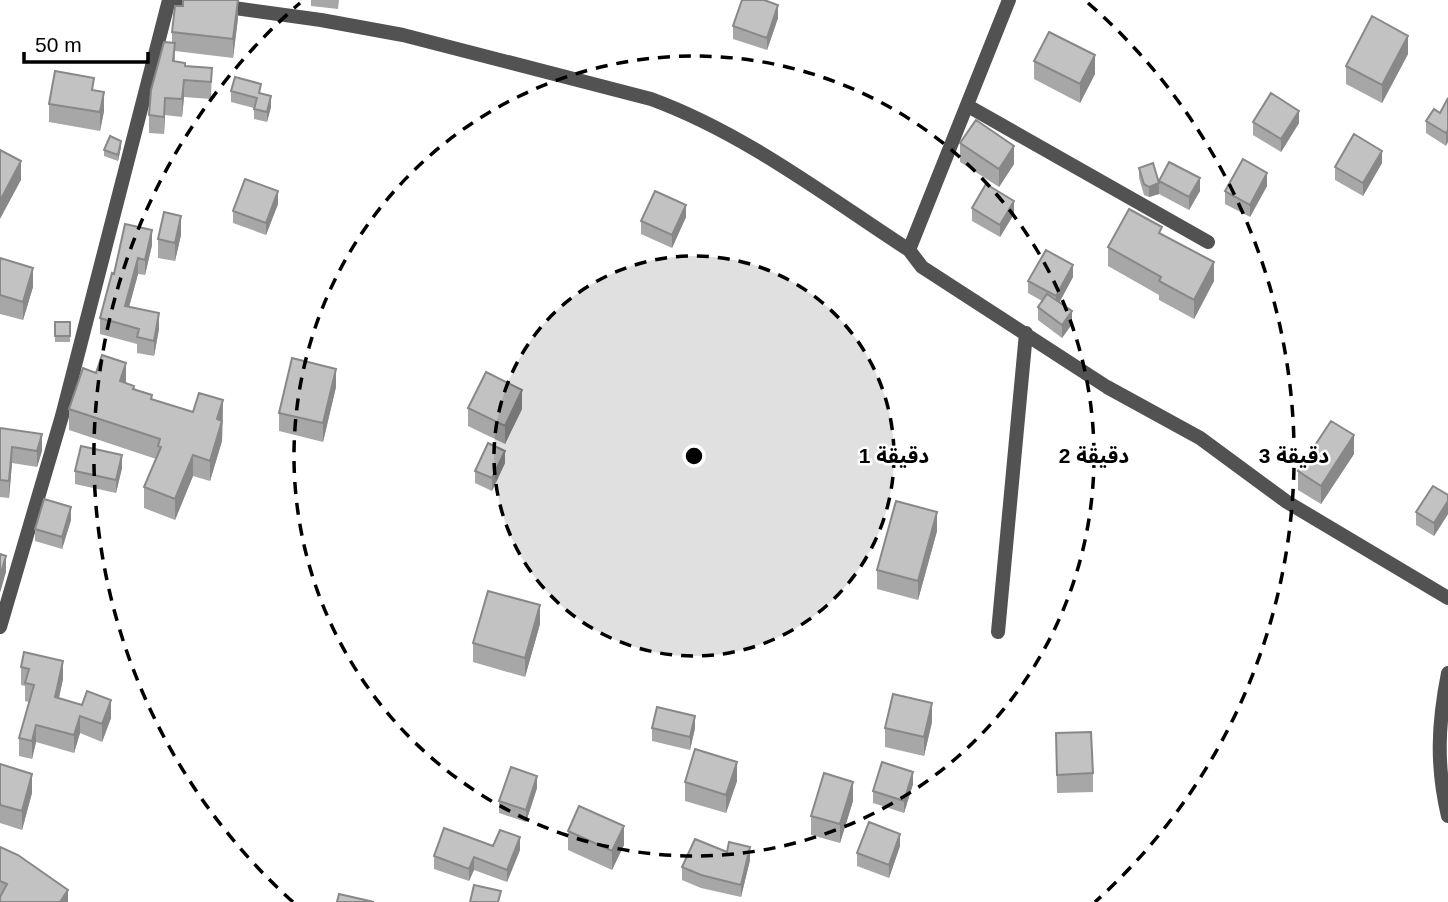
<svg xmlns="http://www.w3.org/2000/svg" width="1448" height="902" font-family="Helvetica,'Noto Sans Arabic',sans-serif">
<rect width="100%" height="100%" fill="#fff"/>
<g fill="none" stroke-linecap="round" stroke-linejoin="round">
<path stroke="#525252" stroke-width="14" d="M 176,0 L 321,20 L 403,35 L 651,99 C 744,133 826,196 909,250 L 922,267 L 1107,387 L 1200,438 L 1287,502 L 1448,598
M 968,106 L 1208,242
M 909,250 L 1009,0
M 0,627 L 62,416 L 169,0
M 998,632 L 1026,333
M 1448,673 C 1438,723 1436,766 1448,816"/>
</g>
<path fill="#a7a7a7" d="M 311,0 L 339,0 L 338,9 L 311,6 Z
M 238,18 L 233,58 L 175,51 L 175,61 L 185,66 L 212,68 L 211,99 L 184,97 L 182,117 L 165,115 L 164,134 L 149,133 L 149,115 L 172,43 L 172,32 Z
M 778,18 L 767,50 L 733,39 L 733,26 Z
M 1408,54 L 1382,103 L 1346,84 L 1346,66 Z
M 1034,61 L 1095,74 L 1080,103 L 1034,79 Z
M 94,90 L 104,111 L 100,131 L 49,122 L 49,104 Z
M 231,91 L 261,94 L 271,107 L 267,122 L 254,119 L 254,108 L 231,102 Z
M 1448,98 L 1446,146 L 1426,133 L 1426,121 L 1440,113 Z
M 1253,122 L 1299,123 L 1281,152 L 1253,135 Z
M 960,143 L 1014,164 L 999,187 L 960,162 Z
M 121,147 L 118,161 L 104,156 L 104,150 Z
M 1382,163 L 1363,196 L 1335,180 L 1335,167 Z
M 1139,168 L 1159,183 L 1159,181 L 1200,191 L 1189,210 L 1159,194 L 1149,197 L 1144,195 L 1139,178 Z
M 1267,186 L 1250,217 L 1225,204 L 1225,191 Z
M 278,204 L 266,235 L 233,223 L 233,211 Z
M 972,208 L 1014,214 L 1000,237 L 972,221 Z
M 686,217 L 672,248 L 641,234 L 641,221 Z
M 1162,234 L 1214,281 L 1194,319 L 1159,300 L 1159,295 L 1108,266 L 1108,247 Z
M 181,235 L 175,261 L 158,258 L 158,239 Z
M 152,245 L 145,275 L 138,274 L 129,307 L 159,329 L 154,356 L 137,353 L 137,344 L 100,334 L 100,318 L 114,274 Z
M 0,258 L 33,287 L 23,320 L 0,314 Z
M 1073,277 L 1059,302 L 1072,324 L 1062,338 L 1038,320 L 1038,307 L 1042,301 L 1028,293 L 1028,281 Z
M 55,322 L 70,322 L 70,342 L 55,342 Z
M 126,383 L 152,399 L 193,412 L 223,400 L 222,441 L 210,481 L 193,476 L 175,520 L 144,508 L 144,487 L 156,459 L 69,430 L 69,409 Z
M 336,387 L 323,442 L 279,431 L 279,413 Z
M 468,408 L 522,409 L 505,444 L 468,426 Z
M 0,428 L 42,451 L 37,467 L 12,463 L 9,498 L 0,497 Z
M 1354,454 L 1321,504 L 1298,490 L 1298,471 Z
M 505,463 L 492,491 L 475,483 L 475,471 Z
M 122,468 L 116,493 L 75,484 L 75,471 Z
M 1448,495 L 1448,514 L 1434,536 L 1416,525 L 1416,512 Z
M 71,520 L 62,549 L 35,541 L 35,529 Z
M 937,531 L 918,600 L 877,589 L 877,570 Z
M 540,624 L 525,677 L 473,662 L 473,643 Z
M 21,667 L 63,679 L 59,698 L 111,718 L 102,742 L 80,733 L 74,753 L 36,742 L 32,759 L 19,756 L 19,738 L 29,702 L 25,701 L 25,686 L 21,685 Z
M 932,722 L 924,756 L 885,747 L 885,728 Z
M 652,728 L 695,728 L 690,750 L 652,741 Z
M 1056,733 L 1093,773 L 1093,792 L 1057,793 Z
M 0,764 L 32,793 L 22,830 L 0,823 Z
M 737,781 L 726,813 L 685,801 L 685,782 Z
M 913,784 L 904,813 L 873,803 L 873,791 Z
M 537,788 L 526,822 L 499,813 L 499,801 Z
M 853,801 L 840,843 L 811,835 L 811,816 Z
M 568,831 L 624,845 L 612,870 L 568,850 Z
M 493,846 L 520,850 L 507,882 L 474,870 L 469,881 L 434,869 L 434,856 Z
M 900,846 L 889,878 L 857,866 L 857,853 Z
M 0,847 L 68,902 L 0,902 Z
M 727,852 L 750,860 L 741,897 L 701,888 L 682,880 L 682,867 Z"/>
<path fill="#888" d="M 238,0 L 238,18 L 233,58 L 233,39 Z
M 778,5 L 778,18 L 767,50 L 767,38 Z
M 1408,36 L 1408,54 L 1382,103 L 1382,85 Z
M 1095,55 L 1095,74 L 1080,103 L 1080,84 Z
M 184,80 L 184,97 L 182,117 L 182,99 Z
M 104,92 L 104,111 L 100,131 L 100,112 Z
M 271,96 L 271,107 L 267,122 L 267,112 Z
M 165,98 L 165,115 L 164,134 L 164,117 Z
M 1299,111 L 1299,123 L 1281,152 L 1281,139 Z
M 1448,130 L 1448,142 L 1446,146 L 1446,133 Z
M 121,141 L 121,147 L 118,161 L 118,155 Z
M 1014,146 L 1014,164 L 999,187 L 999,169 Z
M 1382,151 L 1382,163 L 1363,196 L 1363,183 Z
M 21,161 L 21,180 L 0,219 L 0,201 Z
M 1267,173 L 1267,186 L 1250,217 L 1250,205 Z
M 1200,178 L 1200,191 L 1189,210 L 1189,197 Z
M 1159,183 L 1159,194 L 1149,197 L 1149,187 Z
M 278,191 L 278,204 L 266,235 L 266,223 Z
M 1014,201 L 1014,214 L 1000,237 L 1000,225 Z
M 686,205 L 686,217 L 672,248 L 672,235 Z
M 181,216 L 181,235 L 175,261 L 175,243 Z
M 152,230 L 152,245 L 145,275 L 145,260 Z
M 138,258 L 138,274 L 125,322 L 125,306 Z
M 1214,262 L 1214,281 L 1194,319 L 1194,300 Z
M 1073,265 L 1073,277 L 1056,309 L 1056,296 Z
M 33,268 L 33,287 L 23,320 L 23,302 Z
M 1072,311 L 1072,324 L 1062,338 L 1062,325 Z
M 159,313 L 159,329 L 154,356 L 154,341 Z
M 126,363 L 126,384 L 120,381 Z
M 336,369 L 336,387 L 323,442 L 323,423 Z
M 522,390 L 522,409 L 505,444 L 505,426 Z
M 223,400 L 222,441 L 210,481 L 210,461 L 217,419 Z
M 42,434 L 42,451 L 37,467 L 37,451 Z
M 1354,435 L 1354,454 L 1321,504 L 1321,486 Z
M 12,447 L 12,463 L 9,498 L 9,481 Z
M 505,451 L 505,463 L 492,491 L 492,478 Z
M 122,455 L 122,468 L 116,493 L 116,480 Z
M 193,455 L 193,476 L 175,520 L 175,499 Z
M 1448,501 L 1448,514 L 1434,536 L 1434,523 Z
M 71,507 L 71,520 L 62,549 L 62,537 Z
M 937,512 L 937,531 L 918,600 L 918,581 Z
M 6,556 L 6,572 L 0,593 L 0,576 Z
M 540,605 L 540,624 L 525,677 L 525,658 Z
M 63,661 L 63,679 L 55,715 L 55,697 Z
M 111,700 L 111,718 L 102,742 L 102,724 Z
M 932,703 L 932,722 L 924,756 L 924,737 Z
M 80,716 L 80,733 L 74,753 L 74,735 Z
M 695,716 L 695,728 L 690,750 L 690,737 Z
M 36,725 L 36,742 L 32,759 L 32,741 Z
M 737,762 L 737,781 L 726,813 L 726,795 Z
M 913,772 L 913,784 L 904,813 L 904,801 Z
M 32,774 L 32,793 L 22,830 L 22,811 Z
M 537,776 L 537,788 L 526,822 L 526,810 Z
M 853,782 L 853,801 L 840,843 L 840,824 Z
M 624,826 L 624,845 L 612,870 L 612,851 Z
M 900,834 L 900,846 L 889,878 L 889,865 Z
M 520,837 L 520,850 L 507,882 L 507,870 Z
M 750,847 L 750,860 L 741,897 L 741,885 Z
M 474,857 L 474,870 L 469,881 L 469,869 Z
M 68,890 L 68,902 L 60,902 Z"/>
<path fill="#c2c2c2" stroke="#888" stroke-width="2" d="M 183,0 L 238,0 L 233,39 L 172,32 L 175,6 L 183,6 Z
M 742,0 L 764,0 L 778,5 L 767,38 L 733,26 Z
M 1372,16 L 1408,36 L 1382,85 L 1346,66 Z
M 1049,32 L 1095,55 L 1080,84 L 1034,61 Z
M 164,42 L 175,43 L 173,61 L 185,63 L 185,66 L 212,68 L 211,82 L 184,80 L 182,99 L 165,98 L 164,117 L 149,115 L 151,90 Z
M 55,71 L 94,78 L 92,90 L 104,92 L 100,112 L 49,104 Z
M 235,77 L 261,84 L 259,93 L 271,96 L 267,112 L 254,109 L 257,98 L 231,91 Z
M 1271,93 L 1299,111 L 1281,139 L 1253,122 Z
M 1448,98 L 1448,130 L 1446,133 L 1426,121 L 1434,109 L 1440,113 Z
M 976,120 L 1014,146 L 999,169 L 960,143 Z
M 1354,134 L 1382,151 L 1363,183 L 1335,167 Z
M 110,136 L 121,141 L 118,155 L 104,150 Z
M 0,150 L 21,161 L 0,201 Z
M 1243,159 L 1267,173 L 1250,205 L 1225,191 Z
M 1169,162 L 1200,178 L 1189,197 L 1159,181 Z
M 1153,163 L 1159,183 L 1149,187 L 1144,184 L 1139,168 Z
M 245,179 L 278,191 L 266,223 L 233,211 Z
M 986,184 L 1014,201 L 1000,225 L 972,208 Z
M 655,191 L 686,205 L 672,235 L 641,221 Z
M 1129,209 L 1162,227 L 1159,233 L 1214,262 L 1194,300 L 1159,281 L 1161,277 L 1108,247 Z
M 164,212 L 181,216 L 175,243 L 158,239 Z
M 125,224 L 152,230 L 145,260 L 138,258 L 125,306 L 159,313 L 154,341 L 137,337 L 139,329 L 100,318 L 112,273 L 114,274 Z
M 1046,250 L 1073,265 L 1056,296 L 1028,281 Z
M 0,258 L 33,268 L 23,302 L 0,295 Z
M 1047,294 L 1072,311 L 1062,325 L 1038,307 Z
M 55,322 L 70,322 L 70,336 L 55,336 Z
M 102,355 L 126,363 L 120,381 L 134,386 L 133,389 L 152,395 L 151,399 L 193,412 L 199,393 L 223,400 L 217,419 L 222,421 L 210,461 L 193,455 L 175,499 L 144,487 L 161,447 L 158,446 L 160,439 L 69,409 L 83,368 L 96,373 Z
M 292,358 L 336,369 L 323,423 L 279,413 Z
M 486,372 L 522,390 L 505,426 L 468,408 Z
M 1331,421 L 1354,435 L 1321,486 L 1298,471 Z
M 0,428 L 42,434 L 37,451 L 12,447 L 9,481 L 0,480 Z
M 488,443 L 505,451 L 492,478 L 475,471 Z
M 81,446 L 122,455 L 116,480 L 75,471 Z
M 1433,486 L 1448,495 L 1448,501 L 1434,523 L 1416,512 Z
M 44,499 L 71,507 L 62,537 L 35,529 Z
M 896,501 L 937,512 L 918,581 L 877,570 Z
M 0,554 L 6,556 L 0,576 Z
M 488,591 L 540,605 L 525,658 L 473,643 Z
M 24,652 L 63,661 L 55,697 L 82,705 L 87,691 L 111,700 L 102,724 L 80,716 L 74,735 L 36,725 L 32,741 L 19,738 L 34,685 L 25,683 L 29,669 L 21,667 Z
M 893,694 L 932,703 L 924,737 L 885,728 Z
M 657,707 L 695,716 L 690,737 L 652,728 Z
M 1091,732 L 1093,773 L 1057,775 L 1056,733 Z
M 695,749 L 737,762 L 726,795 L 685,782 Z
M 882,762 L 913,772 L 904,801 L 873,791 Z
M 0,764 L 32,774 L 22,811 L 0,805 Z
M 511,767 L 537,776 L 526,810 L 499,801 Z
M 824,773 L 853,782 L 840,824 L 811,816 Z
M 579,806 L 624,826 L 612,851 L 568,831 Z
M 869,822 L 900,834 L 889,865 L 857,853 Z
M 444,828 L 493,846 L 500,830 L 520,837 L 507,870 L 474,857 L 469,869 L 434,856 Z
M 695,839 L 727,852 L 729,842 L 750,847 L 741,885 L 701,875 L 682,867 Z
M 0,847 L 18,855 L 68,890 L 60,902 L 0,902 L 0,897 L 7,884 L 0,881 Z
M 474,885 L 501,891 L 498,902 L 470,902 Z
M 339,894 L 374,902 L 337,902 Z"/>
<circle cx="694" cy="456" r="200" fill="#000" fill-opacity=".12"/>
<g fill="none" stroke="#000" stroke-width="3.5" stroke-dasharray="12 9">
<circle cx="694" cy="456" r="200"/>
<circle cx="694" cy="456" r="400"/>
<path d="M293 902A600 600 0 0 1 300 3M1088 3A600 600 0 0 1 1095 902"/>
</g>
<circle cx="694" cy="456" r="10" fill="#000" stroke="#fff" stroke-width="3.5"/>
<g font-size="21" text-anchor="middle" font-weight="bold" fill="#000" stroke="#fff" stroke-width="5" stroke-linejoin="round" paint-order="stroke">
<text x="894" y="463">1 دقيقة</text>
<text x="1094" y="463">2 دقيقة</text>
<text x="1294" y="463">3 دقيقة</text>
</g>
<path d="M24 52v10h124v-10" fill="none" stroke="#000000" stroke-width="3.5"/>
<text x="35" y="52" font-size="21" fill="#000000" stroke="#ffffff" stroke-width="5" paint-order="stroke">50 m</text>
</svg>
